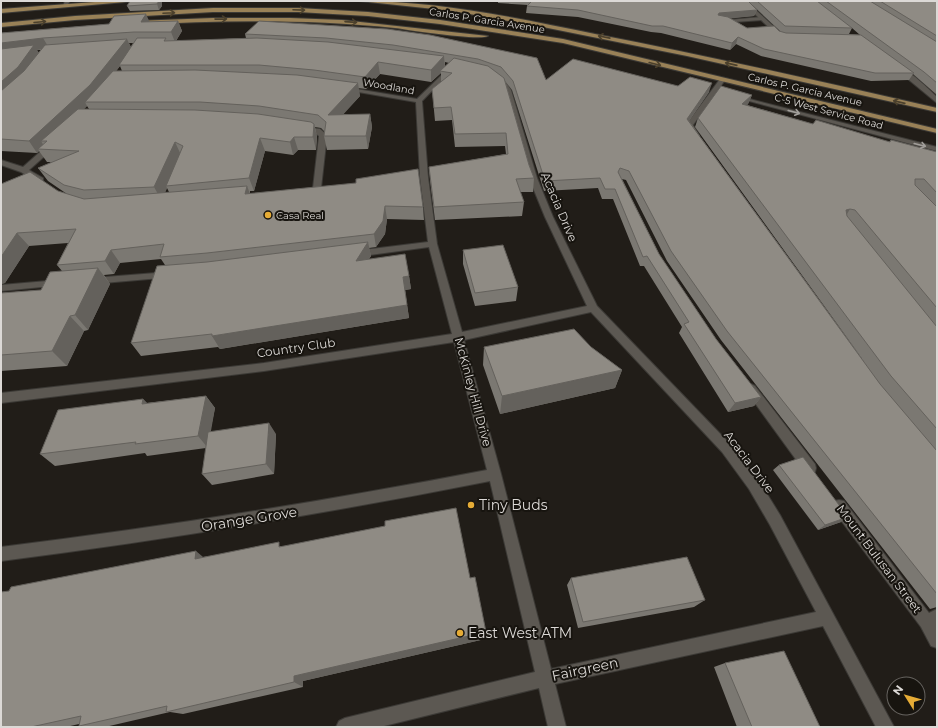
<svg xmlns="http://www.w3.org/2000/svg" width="938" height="728" font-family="Montserrat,sans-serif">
<rect width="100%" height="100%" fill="#211d18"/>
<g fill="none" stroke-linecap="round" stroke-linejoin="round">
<defs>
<path id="service" d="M 65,1 L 70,1 L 67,6 L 63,6 Z
M 761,17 L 763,20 L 720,23 L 717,21 Z"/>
<path id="minor" d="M 741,1 L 746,1 L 783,35 L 783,37 L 779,37 Z
M 450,67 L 453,69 L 452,70 L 422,101 L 428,177 L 437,244 L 462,332 L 587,306 L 545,217 L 529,178 L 505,90 L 501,84 L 493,77 L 496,75 L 506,82 L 511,90 L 537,178 L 553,217 L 597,306 L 730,444 L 759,481 L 780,515 L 894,727 L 876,727 L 823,626 L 555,684 L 566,727 L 548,727 L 539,688 L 380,727 L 336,727 L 339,721 L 345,718 L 535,672 L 490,481 C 328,513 165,540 1,561 L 1,547 C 164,527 326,501 487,470 L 454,342 L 264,371 L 1,403 L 1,393 L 264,363 L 452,334 L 429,247 L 355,257 L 350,254 L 355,251 L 428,242 L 420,177 L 416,102 L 341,89 L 344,87 L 417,99 ZM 591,312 L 722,452 L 749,489 L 770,525 L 816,612 L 551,669 L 501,474 L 464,340 Z
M 897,68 C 908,67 929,90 937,97 L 937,103 L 897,70 Z
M 720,79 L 725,80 L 693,125 L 699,135 L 692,137 L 686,125 Z
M 734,95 L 937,147 L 937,151 L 734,97 Z
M 303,127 L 320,129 L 327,135 L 321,188 L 317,190 L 313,188 L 319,136 L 315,133 L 301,130 L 301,128 Z
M 49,144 L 56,146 L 29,170 L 43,178 L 43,182 L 37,182 L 21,172 L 1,165 L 1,160 L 23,167 Z
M 169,272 L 174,275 L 172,277 L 92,284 L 87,281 L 92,278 Z
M 59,280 L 64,283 L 62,285 L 1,291 L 1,285 Z
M 751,384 L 755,386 L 815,464 L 816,468 L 815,472 L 810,474 L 805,472 L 747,392 L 745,389 L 747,386 Z
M 839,500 L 844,501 L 929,613 L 937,609 L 937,648 L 931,646 L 921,627 L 834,511 L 832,506 L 834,501 Z"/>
<path id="primary" d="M 108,1 L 137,1 L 1,13 L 1,9 Z
M 359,1 C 438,1 517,18 595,34 C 709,56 823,82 937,108 L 937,112 L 687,56 L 543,27 L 453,11 Z
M 213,8 L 298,8 L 368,12 L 440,20 L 563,39 L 937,129 L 937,133 L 563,43 L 440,24 L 368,16 L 298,12 L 213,12 L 75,20 L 1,27 L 1,23 L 75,16 Z
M 213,18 L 290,18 L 342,20 L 488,36 C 480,41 409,30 395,28 C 308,19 222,20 135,25 L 132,23 L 135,21 Z"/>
</defs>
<use href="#service" stroke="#3c3a36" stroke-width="2"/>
<use href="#minor" stroke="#3c3a36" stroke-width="2"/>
<use href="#primary" stroke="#3c3a36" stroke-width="2"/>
<use href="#service" fill="#5c5852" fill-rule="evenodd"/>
<use href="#minor" fill="#5c5852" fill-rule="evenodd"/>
<use href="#primary" fill="#998157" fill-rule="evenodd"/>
</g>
<path fill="#7b7872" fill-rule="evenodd" d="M 130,1 L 162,1 L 162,6 L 159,10 L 130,11 L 127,6 Z
M 498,1 L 748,1 L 757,10 L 754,16 L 730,18 L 747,28 L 780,31 L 748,1 L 937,1 L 937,95 L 913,74 L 909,80 L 871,81 L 761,56 L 736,44 L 730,50 L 661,33 L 651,32 L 578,17 L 526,13 L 527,6 L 528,5 L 498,3 ZM 852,28 L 860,35 L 849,34 Z
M 178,21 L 182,31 L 176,41 L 246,38 L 245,34 L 387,29 L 546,80 L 678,86 L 709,92 L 689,121 L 869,368 L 695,127 L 698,118 L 752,95 L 748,104 L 747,105 L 813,124 L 889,142 L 891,140 L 937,152 L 937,607 L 930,609 L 721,340 L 667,261 L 626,180 L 622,179 L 659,254 L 716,339 L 761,397 L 754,406 L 728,412 L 679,333 L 682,327 L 644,266 L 640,266 L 613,199 L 602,199 L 598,188 L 544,191 L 512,90 L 505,81 L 529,165 L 534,178 L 533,192 L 520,192 L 524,202 L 522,216 L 435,220 L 430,180 L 429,167 L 506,154 L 505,146 L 455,147 L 452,120 L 435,121 L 432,89 L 441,82 L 441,73 L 431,82 L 380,74 L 366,89 L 358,88 L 360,96 L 343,114 L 370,114 L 372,127 L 368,149 L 327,150 L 324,136 L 324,131 L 321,128 L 315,127 L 317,137 L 316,150 L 298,150 L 293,155 L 265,151 L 254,191 L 250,191 L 250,193 L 423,207 L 424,220 L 387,219 L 385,234 L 376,247 L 369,248 L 371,256 L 369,259 L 409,276 L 411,289 L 405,290 L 409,318 L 220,349 L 218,347 L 141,356 L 131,343 L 165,265 L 161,259 L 120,263 L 114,274 L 104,275 L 110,284 L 88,330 L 84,331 L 67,366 L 1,371 L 1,293 L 41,290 L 62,271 L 57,265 L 68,243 L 29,246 L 5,283 L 1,284 L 1,184 L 58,191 L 67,194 L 48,181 L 38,168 L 52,162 L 47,162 L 39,151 L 37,153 L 1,151 L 1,33 L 109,24 ZM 129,43 L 133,43 L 131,47 ZM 37,50 L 41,50 L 39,53 ZM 445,62 L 449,63 L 445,67 ZM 120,66 L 122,71 L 116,71 ZM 87,106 L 89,109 L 84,109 ZM 167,188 L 169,192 L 165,192 Z
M 463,250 L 518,287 L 516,301 L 475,306 L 463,264 Z
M 484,347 L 591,347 L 622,370 L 615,388 L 500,414 L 483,365 Z
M 206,396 L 215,408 L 210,432 L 276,434 L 274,474 L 212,485 L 202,474 L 206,448 L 147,456 L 145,453 L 55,466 L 40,454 L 143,399 L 147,403 Z
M 779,465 L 841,522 L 818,530 L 773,470 Z
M 282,546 L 470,578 L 485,639 L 303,681 L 303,687 L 183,714 L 170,712 L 105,727 L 93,727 L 79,726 L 79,724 L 66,727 L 1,727 L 203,557 Z
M 571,578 L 705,600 L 694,607 L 578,628 L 567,585 Z
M 725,663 L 820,727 L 737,727 L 714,667 Z"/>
<path fill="#64615c" d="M 159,1 L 162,1 L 162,6 L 159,10 L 157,4 Z
M 757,10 L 754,16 L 717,20 L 719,13 Z
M 146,14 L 151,25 L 141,22 Z
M 178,21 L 182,31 L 175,42 L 171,32 Z
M 738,37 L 736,44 L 730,50 L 732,43 Z
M 43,38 L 49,48 L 37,50 L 41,56 L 1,101 L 1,43 Z
M 127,39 L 132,50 L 119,65 L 120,66 L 97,97 L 85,102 L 87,106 L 48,142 L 47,141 L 41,141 L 44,146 L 38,149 L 39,151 L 37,153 L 29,141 Z
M 444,56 L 445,68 L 440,71 L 441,73 L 431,82 L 431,70 Z
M 378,62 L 380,74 L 366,89 L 365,77 Z
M 358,83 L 360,96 L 331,128 L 328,115 Z
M 712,83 L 709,92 L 684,128 L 687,119 Z
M 752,95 L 748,104 L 739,113 L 742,104 Z
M 370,114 L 372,127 L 368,149 L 366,136 Z
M 314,124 L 317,137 L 316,150 L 313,137 Z
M 294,137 L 298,150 L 293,155 L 290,142 Z
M 260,138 L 265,151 L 254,191 L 249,178 Z
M 175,142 L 181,155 L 166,186 L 167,188 L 162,201 L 154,187 Z
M 247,186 L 252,199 L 245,194 Z
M 385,206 L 387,219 L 385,234 L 376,247 L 374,234 Z
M 850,209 L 844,219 L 846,210 Z
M 17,233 L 29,246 L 5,283 L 1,284 L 1,257 Z
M 368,242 L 371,256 L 359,274 L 356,261 Z
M 111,250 L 120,263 L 114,274 L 105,261 Z
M 98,268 L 110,284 L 88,330 L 75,315 Z
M 409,276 L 411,289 L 405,290 L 403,277 Z
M 407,305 L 409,318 L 220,349 L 212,336 Z
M 70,316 L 84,331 L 67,366 L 52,351 Z
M 622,370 L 615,388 L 500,414 L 502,396 Z
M 206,396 L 215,408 L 208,448 L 198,436 Z
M 761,397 L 754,406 L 728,412 L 735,403 Z
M 143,399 L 154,411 L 142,404 Z
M 269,423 L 276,434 L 274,474 L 266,464 Z
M 848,517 L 841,522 L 818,530 L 825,525 Z
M 196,551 L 209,562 L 195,559 Z
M 486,632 L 485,639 L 303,681 L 303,687 L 294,682 L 294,676 Z"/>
<path fill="#8f8b84" stroke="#64615c" d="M 130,1 L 159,1 L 157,4 L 127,6 Z
M 532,1 L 748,1 L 757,10 L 719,13 L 718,15 L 728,17 L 747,28 L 774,26 L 779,31 L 786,33 L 861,35 L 914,73 L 875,73 L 764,49 L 738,37 L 732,43 L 663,26 L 652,26 L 578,10 L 527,6 Z
M 757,1 L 817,1 L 852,28 L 785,26 Z
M 826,1 L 870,1 L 937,42 L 937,83 L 924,72 Z
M 880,1 L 937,1 L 937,36 Z
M 146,14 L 141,22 L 178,21 L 171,32 L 134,32 L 43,38 L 1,43 L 1,33 L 109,24 L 114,16 Z
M 259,21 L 387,29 L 430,35 L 537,58 L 546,80 L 573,59 L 678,86 L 690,77 L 712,83 L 687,119 L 880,384 L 937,451 L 937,594 L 727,331 L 671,251 L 629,171 L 620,168 L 618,172 L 659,254 L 716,339 L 761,397 L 735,403 L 684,324 L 689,322 L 647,256 L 643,257 L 615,189 L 605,189 L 600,178 L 545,181 L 513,81 L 501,67 L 478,59 L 393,45 L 326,38 L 245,34 Z
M 137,38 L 166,38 L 164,41 L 257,38 L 328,42 L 444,56 L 431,70 L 378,62 L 365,77 L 314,70 L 259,65 L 119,65 Z
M 127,39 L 90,85 L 29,141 L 1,139 L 1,91 L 24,71 L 45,45 Z
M 34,45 L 18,67 L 1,82 L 1,49 Z
M 454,58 L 488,66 L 504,78 L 529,165 L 534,178 L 516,179 L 524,202 L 434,207 L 429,167 L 508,154 L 506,133 L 455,134 L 451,107 L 434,108 L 432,89 L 452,73 L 440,71 Z
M 195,70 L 297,75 L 358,83 L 328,115 L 370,114 L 366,136 L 324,136 L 326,122 L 318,115 L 259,106 L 200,102 L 85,102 L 113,71 Z
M 721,86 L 752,95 L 742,104 L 813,124 L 816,120 L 890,142 L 891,140 L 937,152 L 937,193 L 924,179 L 915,179 L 915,185 L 937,207 L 937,308 L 855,210 L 850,209 L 846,210 L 847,216 L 937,327 L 937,429 L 891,376 L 698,118 Z
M 78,109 L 195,110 L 258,114 L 311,122 L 314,124 L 313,137 L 294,137 L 290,142 L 260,138 L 249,178 L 166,186 L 183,146 L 175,142 L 154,187 L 84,190 L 64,185 L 38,168 L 79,151 L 38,149 L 47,141 L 41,141 Z
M 418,169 L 423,207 L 385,206 L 383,221 L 374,234 L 207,253 L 160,257 L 164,244 L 111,250 L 105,261 L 57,265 L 76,229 L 17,233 L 1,257 L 1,184 L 30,172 L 58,191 L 84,199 L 247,186 L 245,194 L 356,183 L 356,179 Z
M 368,242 L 356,261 L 405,254 L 409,276 L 403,277 L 407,305 L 212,336 L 212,334 L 131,343 L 157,266 L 207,262 Z
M 503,245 L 518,287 L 475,293 L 463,250 Z
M 98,268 L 75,315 L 70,316 L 52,351 L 1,355 L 1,293 L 41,290 L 50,272 Z
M 574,329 L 591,347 L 622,370 L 502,396 L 484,347 Z
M 206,396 L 198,436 L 135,444 L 136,442 L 40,454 L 58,410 L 143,399 L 142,404 Z
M 269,423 L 266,464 L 202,474 L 208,432 Z
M 803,457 L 848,517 L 825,525 L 779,465 Z
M 456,508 L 470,578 L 475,577 L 486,632 L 294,676 L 294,682 L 166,712 L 167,706 L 79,726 L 81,716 L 31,727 L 1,727 L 1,592 L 9,591 L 11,587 L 196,551 L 195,559 L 279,542 L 279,547 L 385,526 L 385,521 Z
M 687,557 L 705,600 L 583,622 L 571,578 Z
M 784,651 L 820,727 L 752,727 L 725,663 Z"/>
<defs><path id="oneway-shaft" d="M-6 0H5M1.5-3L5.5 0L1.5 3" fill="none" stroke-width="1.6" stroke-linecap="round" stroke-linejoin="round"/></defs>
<g stroke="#4b402c">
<use href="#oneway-shaft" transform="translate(299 10) rotate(2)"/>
<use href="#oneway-shaft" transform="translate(169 13) rotate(-3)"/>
<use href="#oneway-shaft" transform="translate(221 19) rotate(-1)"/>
<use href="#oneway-shaft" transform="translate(40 22) rotate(-5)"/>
<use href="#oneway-shaft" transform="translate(351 22) rotate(4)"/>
<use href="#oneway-shaft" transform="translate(604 37) rotate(-169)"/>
<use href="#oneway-shaft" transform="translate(655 64) rotate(14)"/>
<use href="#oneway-shaft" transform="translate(731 64) rotate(-167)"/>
<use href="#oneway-shaft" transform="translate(899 102) rotate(-167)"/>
</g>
<g stroke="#a29f9b">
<use href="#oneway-shaft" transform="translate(794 112) rotate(15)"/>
<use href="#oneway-shaft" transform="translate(920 145) rotate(14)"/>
</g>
<g fill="#e6ac36" stroke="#17140f" stroke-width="1.5">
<circle cx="268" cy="215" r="4"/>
<circle cx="471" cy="505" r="4"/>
<circle cx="460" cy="633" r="4"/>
</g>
<g text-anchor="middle" stroke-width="4" stroke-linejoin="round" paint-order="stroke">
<g font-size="10" fill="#dcd9d6" stroke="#17140f">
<text transform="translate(487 20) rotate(9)" y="4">Carlos P. Garcia Avenue</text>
<text transform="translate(389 86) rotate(10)" y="4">Woodland</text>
<text transform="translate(805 89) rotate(13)" y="4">Carlos P. Garcia Avenue</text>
<text transform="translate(829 111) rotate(15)" y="4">C-5 West Service Road</text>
</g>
<g font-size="10" fill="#dcd9d6" stroke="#17140f" text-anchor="start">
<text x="276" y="219">Casa Real</text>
</g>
<g font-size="12" fill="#dcd9d6" stroke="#17140f">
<text transform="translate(559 207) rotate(67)" y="4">Acacia Drive</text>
<text transform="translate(296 348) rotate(-8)" y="4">Country Club</text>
<text transform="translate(473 392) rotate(75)" y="4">McKinley Hill Drive</text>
<text transform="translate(749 462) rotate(53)" y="4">Acacia Drive</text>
<text transform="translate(879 559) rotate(53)" y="4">Mount Bulusan Street</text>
</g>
<g font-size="14" fill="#dcd9d6" stroke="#17140f" text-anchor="start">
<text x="479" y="510">Tiny Buds</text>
<text x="468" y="638">East West ATM</text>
</g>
<g font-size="14" fill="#dcd9d6" stroke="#17140f">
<text transform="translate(249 519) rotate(-9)" y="5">Orange Grove</text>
<text transform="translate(585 669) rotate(-12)" y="5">Fairgreen</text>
</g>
</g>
<rect width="938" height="728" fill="none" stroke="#dcd9d6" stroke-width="4"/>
<g transform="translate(906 696) rotate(307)"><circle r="19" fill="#17140f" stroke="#66635f"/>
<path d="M0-3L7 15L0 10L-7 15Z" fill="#e6ac36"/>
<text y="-6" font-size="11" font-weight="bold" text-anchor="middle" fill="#dcd9d6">N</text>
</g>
</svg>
